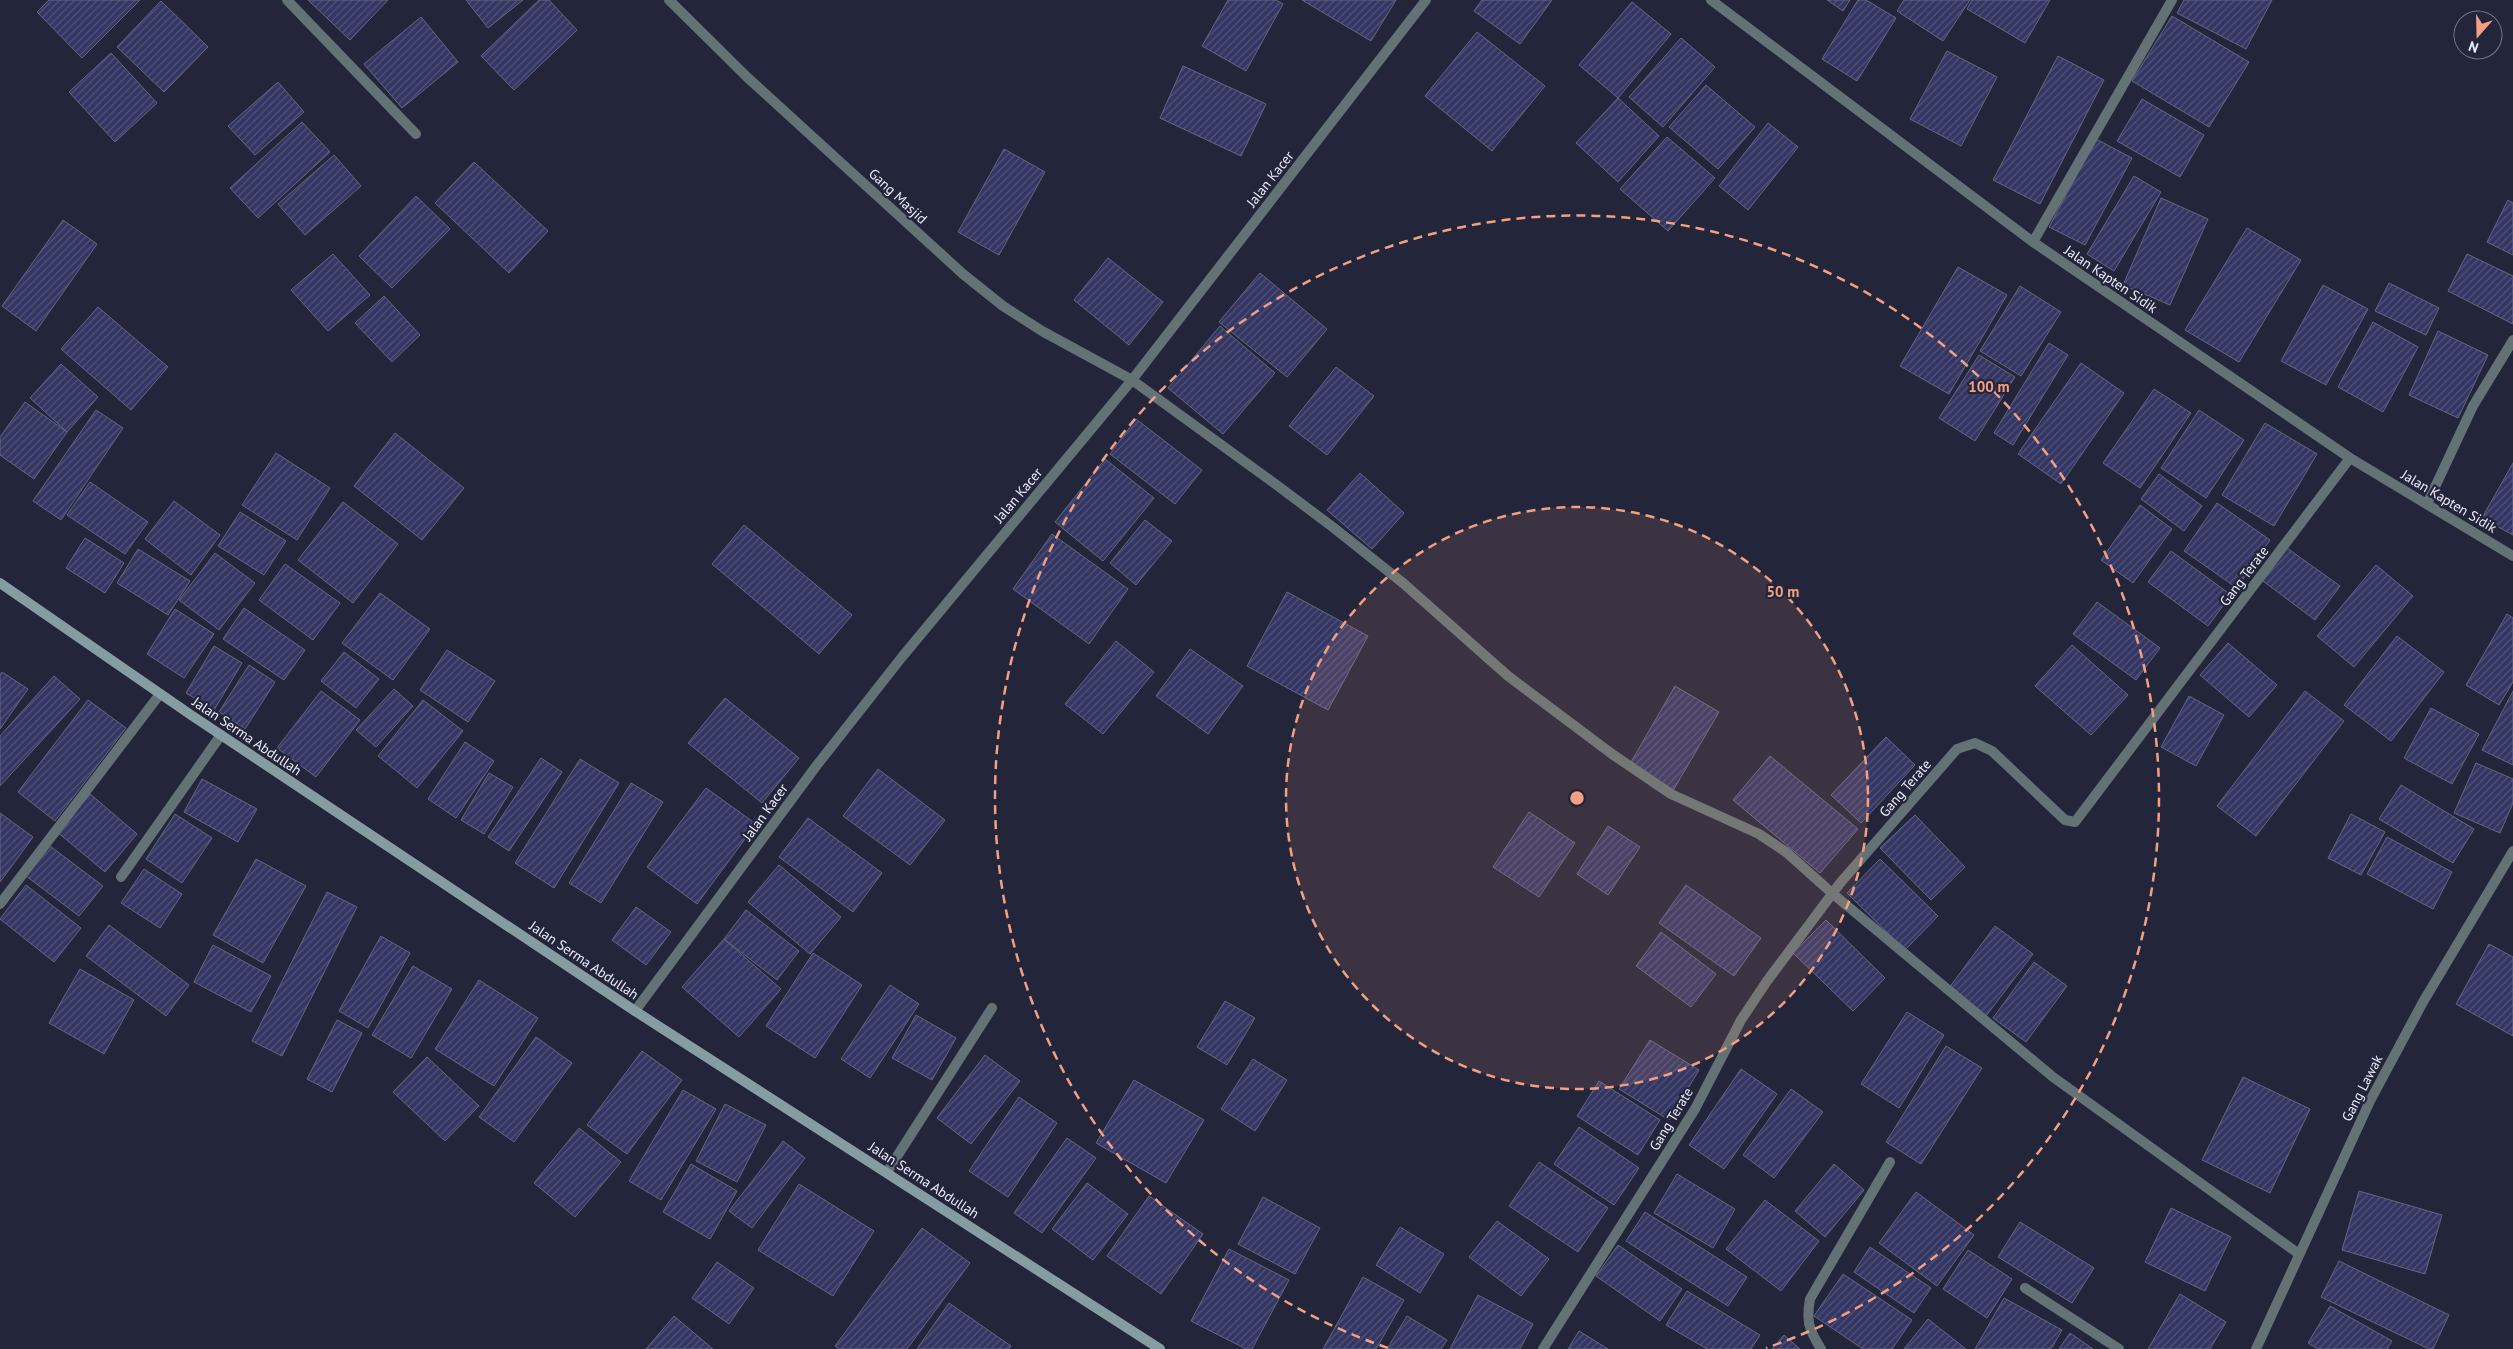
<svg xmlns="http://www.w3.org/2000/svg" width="2513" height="1349" font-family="'PT Sans',sans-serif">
<defs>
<pattern id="building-hatch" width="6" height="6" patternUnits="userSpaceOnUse" patternTransform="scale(1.25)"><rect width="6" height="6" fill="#333662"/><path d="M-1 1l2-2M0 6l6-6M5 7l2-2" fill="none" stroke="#515379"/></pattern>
</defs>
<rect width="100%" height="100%" fill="#23253a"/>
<path fill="url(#building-hatch)" stroke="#63677f" d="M 49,0 L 140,0 L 82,58 L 37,12 Z
M 308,0 L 388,0 L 350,40 Z
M 466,0 L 523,0 L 488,28 Z
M 539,0 L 549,0 L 577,30 L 514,90 L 481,56 Z
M 1228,0 L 1276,0 L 1283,4 L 1246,71 L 1202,46 Z
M 1302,0 L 1396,0 L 1371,41 Z
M 1482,0 L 1552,0 L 1520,44 L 1474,11 Z
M 1827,0 L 1850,0 L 1843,11 Z
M 1858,0 L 1866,0 L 1896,18 L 1857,81 L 1822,59 Z
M 1904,0 L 1970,0 L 1943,41 L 1897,11 Z
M 1972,0 L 2050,0 L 2025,43 L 1967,9 Z
M 2184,0 L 2272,0 L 2246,49 L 2177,13 Z
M 161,1 L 208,47 L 164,92 L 117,47 Z
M 1632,2 L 1671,34 L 1618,98 L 1579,65 Z
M 2172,16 L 2249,62 L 2209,127 L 2132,81 Z
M 421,17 L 458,62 L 402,108 L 364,64 Z
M 1477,32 L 1545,86 L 1492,151 L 1425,96 Z
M 1681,38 L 1715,67 L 1663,127 L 1629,97 Z
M 1947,51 L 1997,77 L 1961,146 L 1910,119 Z
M 111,53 L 157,103 L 115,142 L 69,92 Z
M 2058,56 L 2104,80 L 2040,204 L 1993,180 Z
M 1183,66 L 1266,104 L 1241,156 L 1160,118 Z
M 278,82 L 304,112 L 255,155 L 228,126 Z
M 1706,85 L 1755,127 L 1718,169 L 1669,127 Z
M 1618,98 L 1659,136 L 1618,182 L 1576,143 Z
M 2142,99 L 2204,135 L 2180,177 L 2117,141 Z
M 302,122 L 330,152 L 258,218 L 230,188 Z
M 1768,123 L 1798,147 L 1748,210 L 1719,186 Z
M 1667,137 L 1715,178 L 1668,231 L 1620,189 Z
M 2096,139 L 2132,158 L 2085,245 L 2049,227 Z
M 1004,149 L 1045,172 L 999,255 L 958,232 Z
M 334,155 L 361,186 L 305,235 L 278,204 Z
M 474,162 L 548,231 L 509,273 L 435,203 Z
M 2134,176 L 2161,192 L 2114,271 L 2087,254 Z
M 416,196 L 450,229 L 392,288 L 359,256 Z
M 2161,198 L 2208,219 L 2170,305 L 2123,285 Z
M 2508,200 L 2513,203 L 2513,255 L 2487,242 Z
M 63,220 L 97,244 L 36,331 L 2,306 Z
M 2247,228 L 2301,260 L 2239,362 L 2185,330 Z
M 333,254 L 370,295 L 328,331 L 291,290 Z
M 2467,254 L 2513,276 L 2513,324 L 2448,291 Z
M 1108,258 L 1163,302 L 1129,345 L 1074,300 Z
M 1958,267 L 2007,295 L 1949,394 L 1900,366 Z
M 1260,273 L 1327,329 L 1287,377 L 1219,322 Z
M 2389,283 L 2439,308 L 2426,335 L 2375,311 Z
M 2323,285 L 2368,309 L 2326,385 L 2281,361 Z
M 2020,286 L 2061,312 L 2021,376 L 1980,351 Z
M 384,296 L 420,335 L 392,362 L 355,323 Z
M 98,307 L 168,367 L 131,410 L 61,349 Z
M 2373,322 L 2418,347 L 2383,412 L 2338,387 Z
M 1220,326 L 1275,373 L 1223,434 L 1168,388 Z
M 2438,331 L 2488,355 L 2458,418 L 2409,395 Z
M 2049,343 L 2068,355 L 2013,445 L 1994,433 Z
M 1979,355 L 2015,377 L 1975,441 L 1939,418 Z
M 2081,363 L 2124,393 L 2061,484 L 2018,454 Z
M 61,364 L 98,397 L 67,432 L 30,398 Z
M 1336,367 L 1374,396 L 1327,455 L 1289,426 Z
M 2154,389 L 2191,413 L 2140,488 L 2103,463 Z
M 25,402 L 67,432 L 34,479 L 0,455 L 0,437 Z
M 96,410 L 123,428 L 61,520 L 33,501 Z
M 2199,410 L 2244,440 L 2206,498 L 2161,468 Z
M 1136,419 L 1202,470 L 1175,504 L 1110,454 Z
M 2265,423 L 2317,454 L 2274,526 L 2222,495 Z
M 395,433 L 464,488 L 422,540 L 354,486 Z
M 276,453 L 330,488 L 297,540 L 242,505 Z
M 1105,459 L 1154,498 L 1103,561 L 1055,522 Z
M 2513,463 L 2513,535 L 2482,518 Z
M 1360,473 L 1404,513 L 1372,549 L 1327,510 Z
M 2159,474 L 2202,506 L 2184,531 L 2141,499 Z
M 90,482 L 148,522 L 125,554 L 67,515 Z
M 174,501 L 220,535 L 191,575 L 145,539 Z
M 343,502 L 398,544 L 353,603 L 298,560 Z
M 2217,503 L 2270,540 L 2237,588 L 2184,551 Z
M 2140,505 L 2172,529 L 2133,583 L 2101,560 Z
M 240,512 L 286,541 L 264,575 L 218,546 Z
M 1145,520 L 1172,541 L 1136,585 L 1110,563 Z
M 744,525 L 852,615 L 819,654 L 712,564 Z
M 1052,534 L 1128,589 L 1089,644 L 1013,589 Z
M 85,538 L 124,563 L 105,593 L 66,568 Z
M 2287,548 L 2340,586 L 2315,620 L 2263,581 Z
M 138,549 L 190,581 L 168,615 L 117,583 Z
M 2171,551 L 2231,595 L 2208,626 L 2148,582 Z
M 215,553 L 255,583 L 219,630 L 179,600 Z
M 285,564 L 340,603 L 313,640 L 259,600 Z
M 2376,565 L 2413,596 L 2354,667 L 2317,636 Z
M 1287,592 L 1368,636 L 1328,710 L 1247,666 Z
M 380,593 L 430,629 L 393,680 L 342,643 Z
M 2097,602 L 2160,648 L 2136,680 L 2073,634 Z
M 244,608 L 305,650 L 284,680 L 223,639 Z
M 175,609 L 214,634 L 184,678 L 147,654 Z
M 2507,614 L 2513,618 L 2513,682 L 2499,705 L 2466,685 Z
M 2397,636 L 2444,672 L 2391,741 L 2344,705 Z
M 1116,641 L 1154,672 L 1103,734 L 1065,704 Z
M 2228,643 L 2277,685 L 2249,717 L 2200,675 Z
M 2072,645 L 2128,695 L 2091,735 L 2035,686 Z
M 214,646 L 242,663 L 214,710 L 186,693 Z
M 1190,649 L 1243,686 L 1208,734 L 1156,696 Z
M 447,650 L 495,681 L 468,722 L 420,690 Z
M 344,652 L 379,679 L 356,708 L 321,681 Z
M 249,665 L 275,682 L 245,729 L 219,712 Z
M 2,672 L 28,689 L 0,729 L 0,675 Z
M 54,676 L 80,699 L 0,786 L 0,736 Z
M 1675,686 L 1719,712 L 1671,794 L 1627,769 Z
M 394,689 L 413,706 L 376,747 L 356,730 Z
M 321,691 L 360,720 L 316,777 L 277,748 Z
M 2305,691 L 2344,721 L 2256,836 L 2217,806 Z
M 2513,691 L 2513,765 L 2482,750 Z
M 2189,696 L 2224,715 L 2196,766 L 2161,747 Z
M 725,698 L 799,758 L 762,803 L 688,743 Z
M 88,700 L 126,728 L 55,821 L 18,792 Z
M 423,700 L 463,731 L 417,788 L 378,756 Z
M 2431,708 L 2479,734 L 2452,784 L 2404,758 Z
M 1886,737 L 1915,765 L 1861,823 L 1831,795 Z
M 465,742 L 494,761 L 456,818 L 428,799 Z
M 1770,756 L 1858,829 L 1820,873 L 1733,800 Z
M 541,758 L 562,772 L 509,851 L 488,837 Z
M 580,759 L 619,783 L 554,888 L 515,863 Z
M 2476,763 L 2513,779 L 2513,803 L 2500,833 L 2454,813 Z
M 878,769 L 945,820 L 910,865 L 843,816 Z
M 489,773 L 513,787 L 484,834 L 461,820 Z
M 202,779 L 257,809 L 238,842 L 184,812 Z
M 631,783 L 663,802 L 601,903 L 569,883 Z
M 2401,785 L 2474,829 L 2453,863 L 2379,819 Z
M 706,788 L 756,824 L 697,904 L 647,867 Z
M 89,793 L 137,834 L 105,872 L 56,831 Z
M 1529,812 L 1575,843 L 1539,897 L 1493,867 Z
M 0,813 L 33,837 L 0,882 Z
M 175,814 L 212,838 L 182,883 L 146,859 Z
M 2351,814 L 2385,832 L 2361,875 L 2328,858 Z
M 1915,815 L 1965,867 L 1931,900 L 1880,848 Z
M 808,818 L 882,873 L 853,912 L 779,857 Z
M 1608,826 L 1640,847 L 1608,895 L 1577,874 Z
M 2387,837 L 2452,872 L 2433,909 L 2367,874 Z
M 50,846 L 103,886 L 79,916 L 26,876 Z
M 256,859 L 306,886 L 263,963 L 213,935 Z
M 1880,859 L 1938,916 L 1905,950 L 1847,893 Z
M 779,865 L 841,917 L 810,954 L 748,902 Z
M 144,869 L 182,894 L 160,928 L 121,903 Z
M 26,885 L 81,928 L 54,962 L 0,919 Z
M 1686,885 L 1761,938 L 1734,976 L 1659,923 Z
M 327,892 L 357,907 L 282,1056 L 252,1041 Z
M 636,907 L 671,932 L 646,965 L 612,940 Z
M 746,910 L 799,951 L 777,980 L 724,939 Z
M 1826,920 L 1885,978 L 1853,1011 L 1793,953 Z
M 109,925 L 189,985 L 166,1016 L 86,956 Z
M 1995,926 L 2033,954 L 1986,1016 L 1949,988 Z
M 1661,932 L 1716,974 L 1691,1007 L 1636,966 Z
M 381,936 L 410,953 L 368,1028 L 339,1011 Z
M 724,939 L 781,989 L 739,1037 L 682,987 Z
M 2489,944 L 2513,957 L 2513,1036 L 2456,1004 Z
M 213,945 L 271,976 L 251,1012 L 194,982 Z
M 813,953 L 862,985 L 815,1058 L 766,1026 Z
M 2034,962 L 2067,986 L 2026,1042 L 1993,1018 Z
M 413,966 L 452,989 L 411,1058 L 372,1035 Z
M 80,969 L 134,1000 L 104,1054 L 49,1023 Z
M 479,980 L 538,1018 L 494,1086 L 435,1049 Z
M 890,985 L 919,1004 L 870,1078 L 841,1059 Z
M 1225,1001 L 1255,1018 L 1227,1065 L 1197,1047 Z
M 1907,1012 L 1944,1035 L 1899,1108 L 1861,1084 Z
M 916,1015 L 956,1038 L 932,1080 L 892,1058 Z
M 337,1020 L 362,1033 L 332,1092 L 307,1079 Z
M 536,1037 L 572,1063 L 514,1142 L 479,1117 Z
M 1650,1040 L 1699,1070 L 1669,1120 L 1619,1089 Z
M 1946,1046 L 1982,1068 L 1921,1164 L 1886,1142 Z
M 642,1051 L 682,1080 L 627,1154 L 587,1125 Z
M 985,1055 L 1020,1081 L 971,1144 L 937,1118 Z
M 427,1057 L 479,1106 L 445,1141 L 393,1092 Z
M 1253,1059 L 1287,1080 L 1255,1131 L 1221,1109 Z
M 1741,1069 L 1777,1094 L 1724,1169 L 1689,1145 Z
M 2243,1077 L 2310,1109 L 2270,1193 L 2202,1160 Z
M 1134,1080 L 1204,1120 L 1166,1183 L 1096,1143 Z
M 1599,1081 L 1660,1120 L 1638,1155 L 1577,1116 Z
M 1791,1089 L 1823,1112 L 1774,1178 L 1743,1155 Z
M 683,1090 L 716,1109 L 661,1200 L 629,1181 Z
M 1019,1097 L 1057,1123 L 1008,1197 L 969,1171 Z
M 725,1104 L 766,1125 L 737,1182 L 696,1161 Z
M 1579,1127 L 1639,1168 L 1614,1205 L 1554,1164 Z
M 579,1128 L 621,1162 L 575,1217 L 534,1183 Z
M 1067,1138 L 1096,1158 L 1042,1233 L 1014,1213 Z
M 783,1141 L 805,1158 L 752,1228 L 729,1211 Z
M 1539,1162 L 1608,1208 L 1578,1252 L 1509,1206 Z
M 691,1164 L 737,1191 L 710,1239 L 663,1212 Z
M 1834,1164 L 1864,1190 L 1825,1237 L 1795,1211 Z
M 1677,1174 L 1735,1209 L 1713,1248 L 1654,1213 Z
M 1087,1183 L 1128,1214 L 1093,1260 L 1052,1229 Z
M 799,1184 L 874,1231 L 833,1296 L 758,1250 Z
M 2359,1191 L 2442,1215 L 2425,1274 L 2342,1250 Z
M 1916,1192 L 1974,1235 L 1937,1286 L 1879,1243 Z
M 1149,1196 L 1203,1234 L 1161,1294 L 1107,1256 Z
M 1263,1197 L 1320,1228 L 1295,1274 L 1238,1244 Z
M 1765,1200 L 1819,1241 L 1781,1291 L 1726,1249 Z
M 2171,1208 L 2231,1237 L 2205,1291 L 2145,1262 Z
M 1645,1212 L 1747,1277 L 1728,1306 L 1626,1241 Z
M 1497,1221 L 1549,1259 L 1521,1296 L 1469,1257 Z
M 2020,1222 L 2094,1268 L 2072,1303 L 1998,1257 Z
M 1400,1227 L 1444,1254 L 1420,1293 L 1376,1265 Z
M 922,1228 L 970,1263 L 907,1349 L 839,1349 L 835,1346 Z
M 1618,1245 L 1682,1289 L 1660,1321 L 1596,1276 Z
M 1870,1247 L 1931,1288 L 1914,1313 L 1854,1272 Z
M 1229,1249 L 1289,1280 L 1252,1349 L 1246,1349 L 1191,1321 Z
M 1968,1250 L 2012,1279 L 1987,1318 L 1943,1289 Z
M 2339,1261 L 2449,1315 L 2433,1349 L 2429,1349 L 2321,1297 Z
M 717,1262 L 754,1288 L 729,1324 L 692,1298 Z
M 1843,1274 L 1912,1320 L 1892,1349 L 1863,1349 L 1814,1316 Z
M 1363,1277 L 1404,1300 L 1376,1349 L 1323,1349 Z
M 1687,1291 L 1760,1335 L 1751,1349 L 1707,1349 L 1666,1325 Z
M 2180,1294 L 2226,1322 L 2210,1349 L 2148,1349 Z
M 1478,1295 L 1533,1324 L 1520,1349 L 1450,1349 Z
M 2004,1298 L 2062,1330 L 2051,1349 L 1975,1349 Z
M 949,1303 L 1011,1346 L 1009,1349 L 917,1349 Z
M 2330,1306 L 2392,1341 L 2387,1349 L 2318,1349 L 2308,1343 Z
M 674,1316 L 713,1349 L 646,1349 Z
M 1407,1316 L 1447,1340 L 1441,1349 L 1387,1349 Z
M 1928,1319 L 1966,1349 L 1904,1349 Z
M 1579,1331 L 1608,1349 L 1568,1349 Z
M 2070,1333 L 2093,1349 L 2059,1349 Z
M 1784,1335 L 1800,1349 L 1772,1349 Z"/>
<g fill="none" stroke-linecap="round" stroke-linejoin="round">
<path stroke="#647276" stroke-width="10" d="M 287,0 L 416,134
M 669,0 L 748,78 L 963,274 L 1003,306 L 1042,331 L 1132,380 L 1278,486 L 1334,528 L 1403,583 L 1508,676 L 1612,754 L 1671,794 L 1759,834 L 1786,852 L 1833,894 L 2053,1077 L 2299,1254
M 1711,0 L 2033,242 L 2350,458 L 2513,556
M 2033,242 L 2172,0
M 2427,504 L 2473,406 L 2513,340
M 121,877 L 221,735
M 0,904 L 160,694
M 635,1011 L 817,765 L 902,657 L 1132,380 L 1426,0
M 887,1172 L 992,1008
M 2025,1288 L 2119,1349
M 1543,1349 L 1695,1109 L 1741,1020 L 1767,981 L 1841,882 L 1957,749 L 1975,743 L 1992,751 L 2065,820 L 2075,822 L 2350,458
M 1821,1349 C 1809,1330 1806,1321 1810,1299 L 1890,1162
M 2256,1349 L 2370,1101 L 2423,1002 L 2513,851"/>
<path stroke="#869ca3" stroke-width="10" d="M 0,583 L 191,715 L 635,1011 L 1160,1349"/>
</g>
<circle cx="1577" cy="798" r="291" fill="#f3a082" fill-opacity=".12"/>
<g fill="none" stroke="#f3a082" stroke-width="2.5" stroke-dasharray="9 6">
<circle cx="1577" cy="798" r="291"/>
<path d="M1388 1348A582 582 0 1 1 1766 1348"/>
</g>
<g text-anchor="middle" stroke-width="4.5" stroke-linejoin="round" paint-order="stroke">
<g font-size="14" fill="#eceefc" stroke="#23253a">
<text transform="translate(1270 179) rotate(-52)" y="5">Jalan Kacer</text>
<text transform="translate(898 196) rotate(43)" y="5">Gang Masjid</text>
<text transform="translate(2111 279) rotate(34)" y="5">Jalan Kapten Sidik</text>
<text transform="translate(1018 495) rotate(-50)" y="5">Jalan Kacer</text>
<text transform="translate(2449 501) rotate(31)" y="5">Jalan Kapten Sidik</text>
<text transform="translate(2244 576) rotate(-53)" y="5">Gang Terate</text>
<text transform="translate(247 736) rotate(34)" y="5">Jalan Serma Abdullah</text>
<text transform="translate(1905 788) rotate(-49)" y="5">Gang Terate</text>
<text transform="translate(765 812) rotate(-54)" y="5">Jalan Kacer</text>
<text transform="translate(584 960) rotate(34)" y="5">Jalan Serma Abdullah</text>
<text transform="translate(2362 1088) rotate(-63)" y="5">Gang Lawak</text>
<text transform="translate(1671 1119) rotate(-59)" y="5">Gang Terate</text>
<text transform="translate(924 1180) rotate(33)" y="5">Jalan Serma Abdullah</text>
</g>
</g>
<circle cx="1577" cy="798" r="8" fill="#f3a082" stroke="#23253a" stroke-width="2.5"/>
<g font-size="15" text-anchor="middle" font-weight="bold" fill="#f3a082" stroke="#23253a" stroke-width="4.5" stroke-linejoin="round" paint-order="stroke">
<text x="1989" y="392">100 m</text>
<text x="1783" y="597">50 m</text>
</g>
<g transform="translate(2478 35) rotate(200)"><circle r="24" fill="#23253a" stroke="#737588"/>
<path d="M0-4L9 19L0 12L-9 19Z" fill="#f3a082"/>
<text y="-8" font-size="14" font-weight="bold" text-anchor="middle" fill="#eceefc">N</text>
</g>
</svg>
